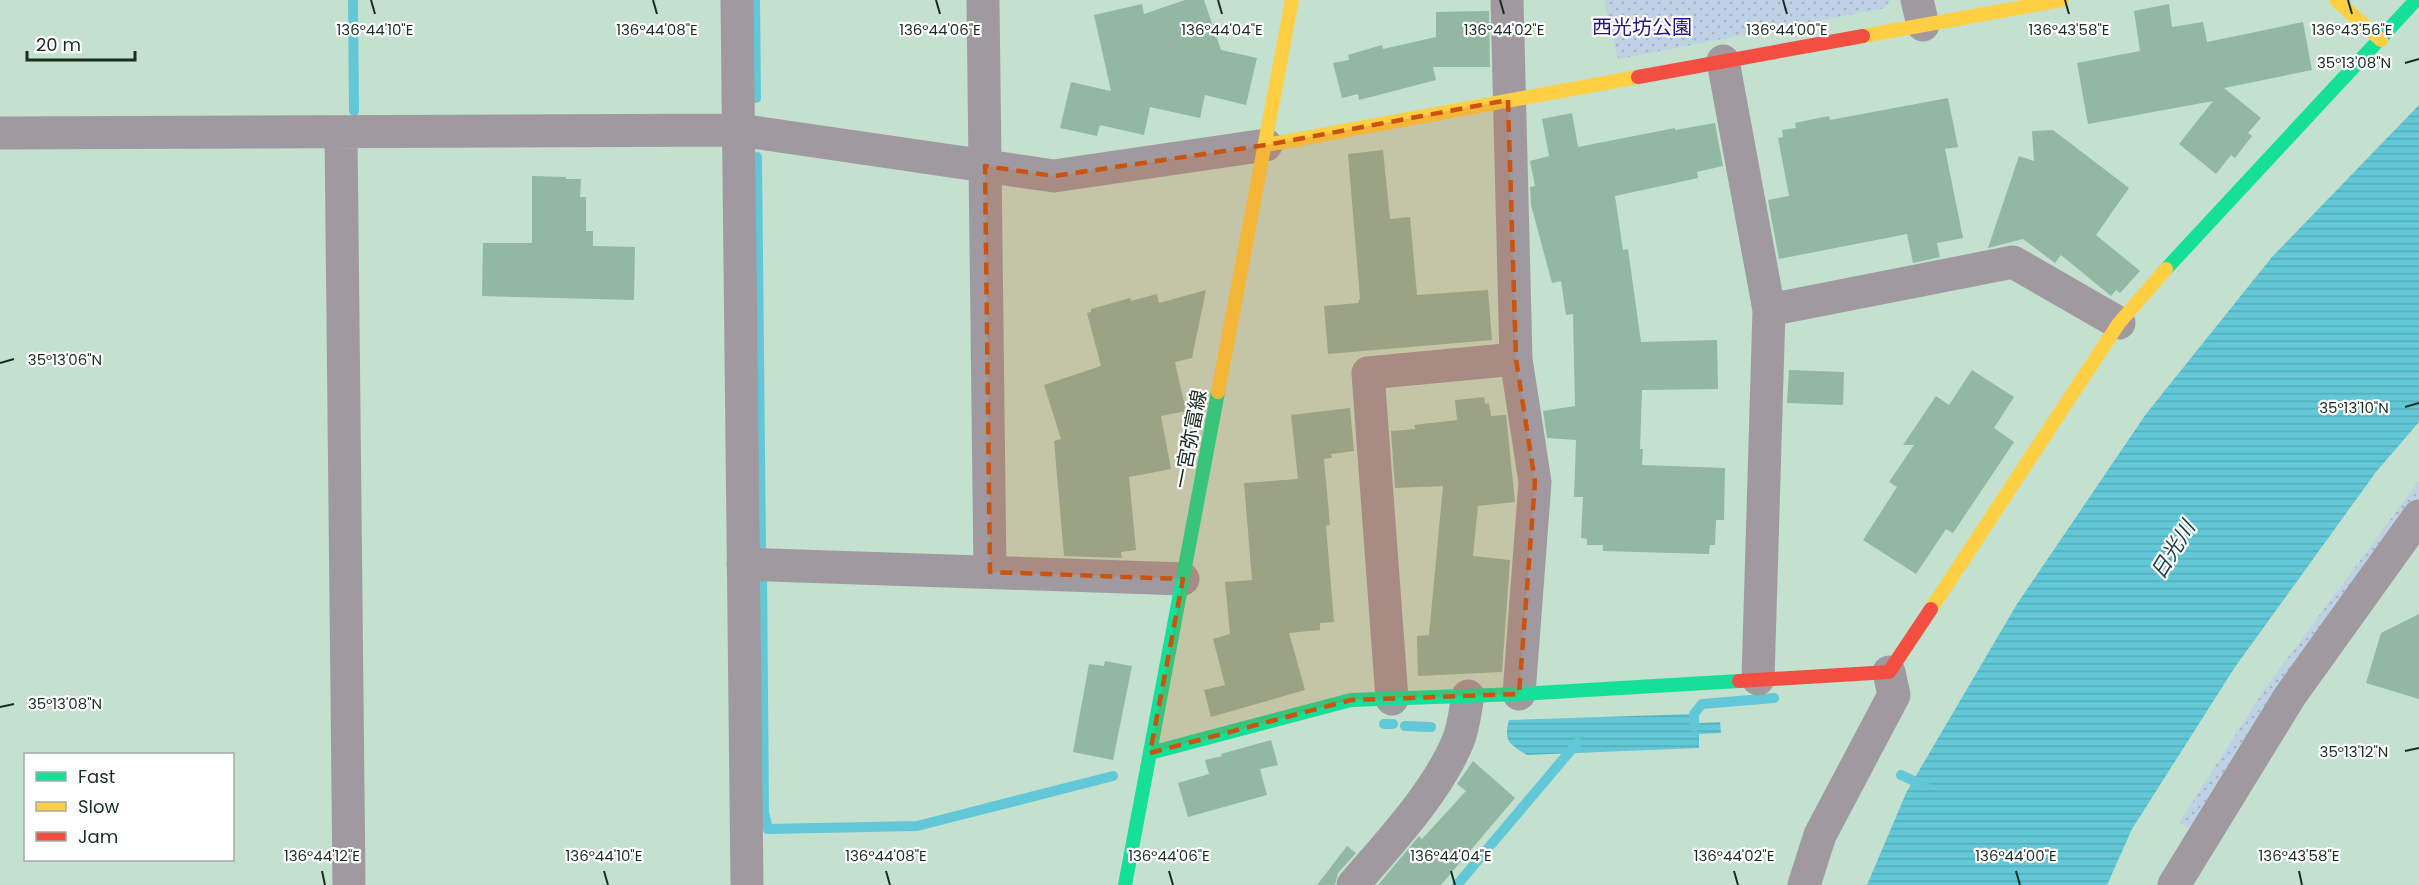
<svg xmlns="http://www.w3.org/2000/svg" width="2419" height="885" font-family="Poppins,'Noto Sans JP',sans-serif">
<defs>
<pattern id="green-dots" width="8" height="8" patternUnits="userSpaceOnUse" patternTransform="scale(1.5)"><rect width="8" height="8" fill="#bed1e5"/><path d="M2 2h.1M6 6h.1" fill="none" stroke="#a3b4c4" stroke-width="1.8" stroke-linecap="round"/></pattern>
<pattern id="water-rules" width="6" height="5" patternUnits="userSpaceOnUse" patternTransform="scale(1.5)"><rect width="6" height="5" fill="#62c8d7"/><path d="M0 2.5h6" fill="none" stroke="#54acb8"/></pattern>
</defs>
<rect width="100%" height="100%" fill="#c4e0ce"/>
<path fill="url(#green-dots)" d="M 1604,0 L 1890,0 L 1885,8 L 1618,59 Z
M 2419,481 L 2419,500 L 2191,828 L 2179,823 L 2264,690 Z"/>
<path fill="url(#water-rules)" d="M 2419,105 L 2419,422 L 2376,472 L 2235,667 L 2132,829 L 2107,885 L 1867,885 L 1907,791 L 2017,604 L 2146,414 L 2272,257 Z
M 1694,714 L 1698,714 L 1699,723 L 1720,722 L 1721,733 L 1699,734 L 1699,748 L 1527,755 C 1510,744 1503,742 1509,720 Z"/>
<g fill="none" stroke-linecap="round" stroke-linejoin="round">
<path stroke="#62c8d7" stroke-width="10" d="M 353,0 L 354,111
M 755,0 L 756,98
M 757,157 L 761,550
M 762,576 L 764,812 L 768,829 L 917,826 L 1113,776
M 1384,724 L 1393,724
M 1405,726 L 1431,727
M 1694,727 L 1694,714 L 1702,704 L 1774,698
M 1901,775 L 1925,786
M 1457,885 L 1577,743"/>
</g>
<path fill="#92b7a2" d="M 1185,0 L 1204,0 L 1221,50 L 1257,58 L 1246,105 L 1205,95 L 1200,118 L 1150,107 L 1144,135 L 1100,125 L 1097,136 L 1060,128 L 1071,82 L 1111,91 L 1094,15 L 1142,4 L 1144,14 Z
M 2169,4 L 2172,27 L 2203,22 L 2207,42 L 2303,22 L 2312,70 L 2224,88 L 2261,118 L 2248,133 L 2252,136 L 2235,158 L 2231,155 L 2216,174 L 2179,144 L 2213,101 L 2088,124 L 2077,63 L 2140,51 L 2134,11 Z
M 1489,11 L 1490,67 L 1433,67 L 1436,80 L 1359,100 L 1358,94 L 1342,98 L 1333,63 L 1349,60 L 1348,55 L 1382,45 L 1383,49 L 1436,37 L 1436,12 Z
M 1948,98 L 1958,147 L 1945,149 L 1963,238 L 1937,243 L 1940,257 L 1913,263 L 1907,234 L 1779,259 L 1768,200 L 1789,196 L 1778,138 L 1783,137 L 1782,130 L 1796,128 L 1795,123 L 1829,116 L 1830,120 Z
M 1572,113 L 1578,147 L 1675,128 L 1675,130 L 1715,123 L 1723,166 L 1697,172 L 1698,178 L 1615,196 L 1623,250 L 1628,249 L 1641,342 L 1717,340 L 1718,389 L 1642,390 L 1640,449 L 1643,449 L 1642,465 L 1725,468 L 1724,520 L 1716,520 L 1715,545 L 1710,545 L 1709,554 L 1603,551 L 1603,545 L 1587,545 L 1587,539 L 1581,538 L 1583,497 L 1574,497 L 1576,440 L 1547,438 L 1543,411 L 1575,406 L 1573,314 L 1566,315 L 1561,281 L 1552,283 L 1531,205 L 1530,187 L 1535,186 L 1530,161 L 1549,156 L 1542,119 Z
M 2053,130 L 2129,188 L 2096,235 L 2140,271 L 2120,293 L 2116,290 L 2111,296 L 2061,255 L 2055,263 L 2023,239 L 1988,248 L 2019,156 L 2034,161 L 2032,131 Z
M 1383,150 L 1390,219 L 1410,217 L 1417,295 L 1488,290 L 1492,340 L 1328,354 L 1324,306 L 1358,303 L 1360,298 L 1348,154 Z
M 532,176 L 566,177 L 566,179 L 581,179 L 580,197 L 586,197 L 586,231 L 593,231 L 593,246 L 635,247 L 634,300 L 482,296 L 483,243 L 532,243 Z
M 1206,290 L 1192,358 L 1175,362 L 1186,411 L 1161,416 L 1171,469 L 1129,477 L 1136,550 L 1121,552 L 1122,558 L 1064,556 L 1054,441 L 1061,439 L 1044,385 L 1101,366 L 1087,313 L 1091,312 L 1091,309 L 1130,298 L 1131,301 L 1157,294 L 1159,303 Z
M 1789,370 L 1844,372 L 1843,405 L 1787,403 Z
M 1972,370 L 2014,397 L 1994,428 L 2014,442 L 1953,533 L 1946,529 L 1916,574 L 1863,540 L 1897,487 L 1889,482 L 1914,445 L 1903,445 L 1936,396 L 1949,405 Z
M 1484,397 L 1485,404 L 1489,403 L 1491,416 L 1506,415 L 1515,502 L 1478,506 L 1473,556 L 1510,560 L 1502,672 L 1418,676 L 1417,636 L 1429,635 L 1443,486 L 1395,488 L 1391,431 L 1415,429 L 1414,425 L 1457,420 L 1455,400 Z
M 1350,408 L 1354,451 L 1331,454 L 1332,458 L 1324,459 L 1330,525 L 1326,526 L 1334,622 L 1320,623 L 1320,630 L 1289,633 L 1305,690 L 1211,717 L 1204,690 L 1225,685 L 1213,639 L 1230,634 L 1225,582 L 1252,580 L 1244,483 L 1298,479 L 1291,415 Z
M 2419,614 L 2419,699 L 2366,683 L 2381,633 Z
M 1105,661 L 1132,666 L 1113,760 L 1073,752 L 1089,664 L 1104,666 Z
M 1271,740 L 1278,765 L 1260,769 L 1267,795 L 1188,817 L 1178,783 L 1209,774 L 1205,760 L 1222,756 L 1221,754 Z
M 1473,761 L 1515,798 L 1441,885 L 1378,885 L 1419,836 L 1422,839 L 1466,791 L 1457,784 Z
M 1347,846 L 1356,853 L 1338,873 L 1335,885 L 1317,885 Z"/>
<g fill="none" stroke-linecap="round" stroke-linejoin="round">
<path stroke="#a09aa0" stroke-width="33" d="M 737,0 L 747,885
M 983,0 L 990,572
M 1507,0 L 1516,359 L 1535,482 L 1519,694
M 1917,0 L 1923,25
M 1723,61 L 1769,310 L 1758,679
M 341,132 L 349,885
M 0,133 L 739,130 L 1054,176 L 1266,145
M 1769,310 L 2013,262 L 2119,323
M 743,564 L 1183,579
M 1392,699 L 1368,373 L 1516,359
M 1353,885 C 1389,843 1437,792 1458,741 C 1464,727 1465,710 1468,696
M 1804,885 L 1820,835 L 1894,695 L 1889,672
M 2174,885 L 2290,696 L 2419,516"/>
<path stroke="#16e098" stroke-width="14" d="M 2166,269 L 2416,0
M 1150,753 L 1351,700 L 1519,694 L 1739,681
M 1125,885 L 1218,392"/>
<path stroke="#ffcf43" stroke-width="14" d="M 2336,0 L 2381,40
M 1863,36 L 2062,0
M 1266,145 L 1638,77
M 1218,392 L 1292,0
M 1931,609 L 2119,323 L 2166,269"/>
<path stroke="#f24e42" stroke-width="14" d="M 1638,77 L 1863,36
M 1739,681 L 1889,672 L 1931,609"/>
</g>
<path fill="#c9530f" fill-opacity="0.2" stroke="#c9530f" stroke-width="4.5" stroke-dasharray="12 8" stroke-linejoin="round" d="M 1508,100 L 1516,359 L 1535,482 L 1519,694 L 1351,700 L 1150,753 L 1183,579 L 990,572 L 985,166 L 1054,176 L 1266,145 Z"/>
<path fill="none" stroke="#182e20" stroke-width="2" d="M 371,0 L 375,14M 653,0 L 657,14M 936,0 L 940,14M 1218,0 L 1222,14M 1500,0 L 1504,14M 1783,0 L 1787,14M 2065,0 L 2069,14M 2348,0 L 2352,14M 2405,63 L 2419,59M 0,363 L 14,359M 2405,407 L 2419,403M 0,707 L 14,704M 2405,751 L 2419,748M 322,871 L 325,885M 604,871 L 608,885M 886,871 L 890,885M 1169,871 L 1173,885M 1451,871 L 1455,885M 1734,871 L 1738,885M 2016,871 L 2020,885M 2299,871 L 2302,885"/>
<g text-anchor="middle" stroke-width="4.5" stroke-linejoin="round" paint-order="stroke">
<g font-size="20" fill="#25158b" stroke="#fff">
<text x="1642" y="34">西光坊公園</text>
</g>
<g font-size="20" fill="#182e20" stroke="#fff">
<text transform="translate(1190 439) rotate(-79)" y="7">一宮弥富線</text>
</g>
<g font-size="21" font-style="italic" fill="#203c43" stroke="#fff">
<text transform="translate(2173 550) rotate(-58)" y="7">日光川</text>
</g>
</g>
<g font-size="15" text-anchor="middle" fill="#182e20" stroke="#fff" stroke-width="4.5" stroke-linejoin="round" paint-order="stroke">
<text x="375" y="35">136°44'10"E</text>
<text x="657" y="35">136°44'08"E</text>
<text x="940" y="35">136°44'06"E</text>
<text x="1222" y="35">136°44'04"E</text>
<text x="1504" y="35">136°44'02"E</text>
<text x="1787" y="35">136°44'00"E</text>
<text x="2069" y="35">136°43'58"E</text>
<text x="2352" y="35">136°43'56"E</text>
<text x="2354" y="68">35°13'08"N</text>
<text x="65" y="365">35°13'06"N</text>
<text x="2354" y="413">35°13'10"N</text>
<text x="65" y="709">35°13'08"N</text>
<text x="2354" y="757">35°13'12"N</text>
<text x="322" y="861">136°44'12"E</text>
<text x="604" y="861">136°44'10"E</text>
<text x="886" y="861">136°44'08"E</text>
<text x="1169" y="861">136°44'06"E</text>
<text x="1451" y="861">136°44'04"E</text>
<text x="1734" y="861">136°44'02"E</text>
<text x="2016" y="861">136°44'00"E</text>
<text x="2299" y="861">136°43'58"E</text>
</g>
<rect x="24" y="753" width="210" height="108" fill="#ffffff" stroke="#a3aba6" stroke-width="1.5"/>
<rect x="36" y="772" width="30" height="9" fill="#16e098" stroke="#a3aba6" stroke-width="1.5"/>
<text x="78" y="783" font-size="18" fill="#182e20">Fast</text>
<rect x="36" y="802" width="30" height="9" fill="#ffcf43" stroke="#a3aba6" stroke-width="1.5"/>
<text x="78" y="813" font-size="18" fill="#182e20">Slow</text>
<rect x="36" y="832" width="30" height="9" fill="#f24e42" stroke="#a3aba6" stroke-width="1.5"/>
<text x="78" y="843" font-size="18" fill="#182e20">Jam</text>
<path d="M27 51v9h108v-9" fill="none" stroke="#182e20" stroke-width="3"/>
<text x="36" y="51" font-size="18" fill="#182e20" stroke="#ffffff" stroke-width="4.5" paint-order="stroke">20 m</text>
</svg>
